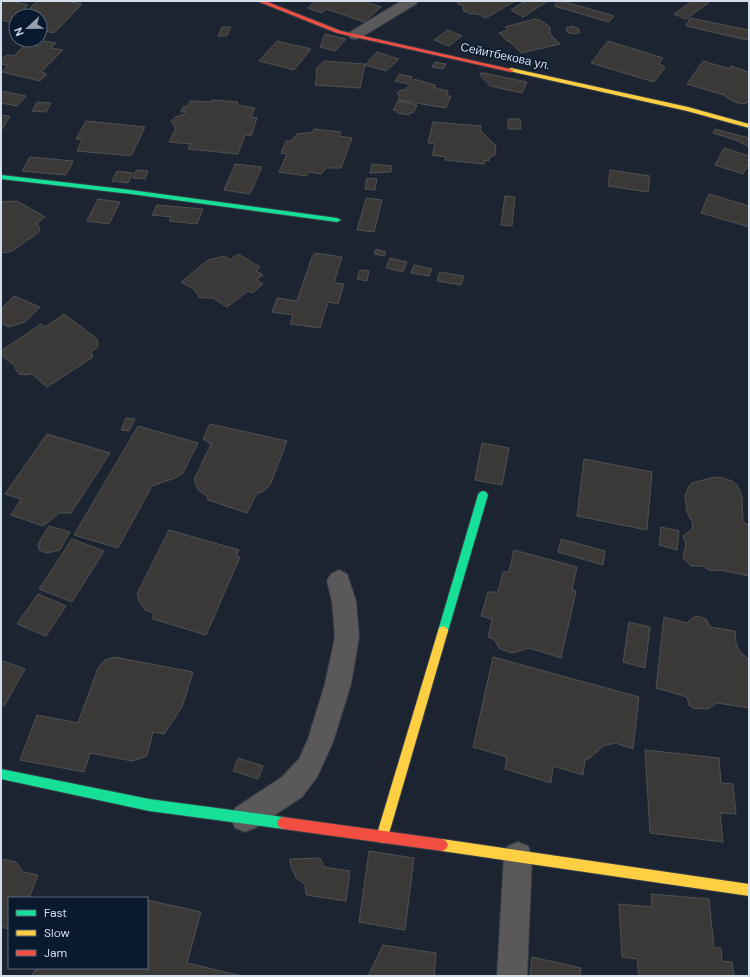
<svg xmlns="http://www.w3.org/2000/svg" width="750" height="977" font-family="'DM Sans',sans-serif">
<rect width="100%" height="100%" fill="#1b2430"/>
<path fill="#3a3938" stroke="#505151" d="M 1,1 L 10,1 L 28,5 L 10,22 L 1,20 Z
M 37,1 L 66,1 L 82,4 L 54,33 L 40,30 L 40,16 L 22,16 Z
M 316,1 L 363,1 L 381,7 L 364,22 L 327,9 L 322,13 L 308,8 Z
M 459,1 L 515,1 L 486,18 L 477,14 L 471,14 L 464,11 L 463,9 L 464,6 L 457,3 Z
M 526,1 L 548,1 L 523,17 L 511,10 Z
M 558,1 L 562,1 L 614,16 L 609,22 L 554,6 Z
M 692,1 L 704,1 L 708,3 L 686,19 L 674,14 Z
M 690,18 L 749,30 L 749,37 L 747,40 L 686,26 Z
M 535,19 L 540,20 L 550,27 L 550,34 L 560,44 L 521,53 L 509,41 L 507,41 L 499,33 L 508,30 L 505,27 Z
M 573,26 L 579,29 L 579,33 L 573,34 L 567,32 L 566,28 Z
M 222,27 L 231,27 L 227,36 L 218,36 Z
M 448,30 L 462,36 L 449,46 L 434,40 Z
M 325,34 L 346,39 L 335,51 L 320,47 Z
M 44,41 L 56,43 L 51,48 L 63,50 L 41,72 L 47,74 L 40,81 L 2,72 L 8,65 L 1,64 L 1,60 L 7,55 L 14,56 L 27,43 L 39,46 Z
M 277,41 L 311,49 L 294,70 L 259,61 Z
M 608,41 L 663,58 L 659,64 L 665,67 L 654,82 L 591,63 Z
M 377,52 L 399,59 L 386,71 L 365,65 Z
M 324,61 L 365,64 L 360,88 L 315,85 L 317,77 L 316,75 L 317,68 Z
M 703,61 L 730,69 L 731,66 L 749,72 L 749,102 L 743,104 L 734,102 L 724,95 L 687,84 Z
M 435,62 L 446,64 L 443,69 L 432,67 Z
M 480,73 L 484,73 L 527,82 L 522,93 L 490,86 L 480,75 Z
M 399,74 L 412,77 L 408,84 L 395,81 Z
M 414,79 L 435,85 L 434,87 L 439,89 L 448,91 L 447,96 L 451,96 L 446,108 L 398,100 L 400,95 L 397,94 L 399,91 L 406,89 Z
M 1,91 L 26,96 L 17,106 L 1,103 Z
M 212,100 L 238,102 L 237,105 L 255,108 L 251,117 L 257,118 L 251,136 L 245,135 L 238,154 L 188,149 L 191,144 L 169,142 L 176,128 L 171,122 L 175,117 L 185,114 L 186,112 L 181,112 L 183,107 L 188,106 L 190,101 L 211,102 Z
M 398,101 L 417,105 L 413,113 L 410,112 L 409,115 L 397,113 L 398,111 L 393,110 Z
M 37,102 L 51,103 L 46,112 L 32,111 Z
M 1,115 L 10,116 L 1,131 Z
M 508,119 L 520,119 L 521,129 L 508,129 Z
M 86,121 L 145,127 L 131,156 L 77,151 L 82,140 L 76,139 Z
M 433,122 L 481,126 L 480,130 L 496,146 L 495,155 L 490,157 L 489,161 L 485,160 L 484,164 L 445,160 L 446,157 L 432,155 L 435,144 L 428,143 Z
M 314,129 L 341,132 L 339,136 L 352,138 L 341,168 L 326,168 L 321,174 L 309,172 L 306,176 L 279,172 L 287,154 L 281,153 L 286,141 L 291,141 L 297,134 L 313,132 Z
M 715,129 L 749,138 L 749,147 L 736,140 L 713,133 Z
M 724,148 L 749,156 L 749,163 L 743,174 L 715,165 Z
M 30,157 L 73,161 L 66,175 L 22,171 Z
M 235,164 L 262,167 L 250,194 L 224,190 Z
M 372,164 L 392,166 L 391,172 L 370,173 Z
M 136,170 L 148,171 L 145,179 L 133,178 Z
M 610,170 L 650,176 L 648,192 L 608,186 Z
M 117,171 L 133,173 L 128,183 L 112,181 Z
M 367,178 L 377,179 L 375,190 L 365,189 Z
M 709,194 L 749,206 L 749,227 L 701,213 Z
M 505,196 L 515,197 L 512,226 L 501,225 Z
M 366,198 L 382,200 L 374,232 L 357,230 Z
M 98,199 L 120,202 L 109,224 L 87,221 Z
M 17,201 L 45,217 L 37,223 L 40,229 L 38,233 L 12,251 L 4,253 L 1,252 L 1,202 Z
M 157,205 L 203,209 L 197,224 L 169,221 L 171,217 L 152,215 Z
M 376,249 L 386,252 L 384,256 L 374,254 Z
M 315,253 L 342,257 L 334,283 L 344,284 L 338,304 L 328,302 L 320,328 L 290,324 L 293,315 L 272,312 L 277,298 L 297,301 L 312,257 Z
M 238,254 L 260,267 L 256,271 L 263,275 L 256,280 L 263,284 L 252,293 L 248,291 L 227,307 L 213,298 L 202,298 L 199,297 L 195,290 L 181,282 L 208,260 L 225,256 L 230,260 Z
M 390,258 L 407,262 L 403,272 L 386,268 Z
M 414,265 L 432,269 L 429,276 L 411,273 Z
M 360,270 L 369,271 L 367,281 L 357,279 Z
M 440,272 L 464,276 L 461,285 L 437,281 Z
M 14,296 L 40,307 L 25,322 L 9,327 L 1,323 L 1,309 Z
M 64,314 L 96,338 L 98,342 L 98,347 L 91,352 L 93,357 L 47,387 L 32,374 L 25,375 L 19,374 L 15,368 L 15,366 L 1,355 L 1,351 L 41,324 L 45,327 Z
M 126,418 L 135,419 L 129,431 L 121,430 Z
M 210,424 L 287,441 L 270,485 L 262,492 L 257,493 L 247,513 L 208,500 L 208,497 L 198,490 L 194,480 L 211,444 L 203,439 Z
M 138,426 L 198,443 L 183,473 L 175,478 L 152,486 L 118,548 L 74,535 Z
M 47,434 L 110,453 L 71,513 L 59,513 L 43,526 L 11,515 L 21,499 L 5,494 Z
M 482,443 L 509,448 L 502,485 L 475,480 Z
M 584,459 L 652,472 L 647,530 L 577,516 Z
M 714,477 L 723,478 L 732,481 L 738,486 L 742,497 L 743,521 L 745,524 L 749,524 L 749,576 L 720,570 L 711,571 L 702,566 L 691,566 L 683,558 L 686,545 L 683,536 L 692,529 L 693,524 L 687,512 L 685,496 L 689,486 L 692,483 Z
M 49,526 L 70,532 L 60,550 L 47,553 L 39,550 L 38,544 Z
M 661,527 L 679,531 L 677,550 L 659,545 Z
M 169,530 L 239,550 L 236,556 L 240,557 L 206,635 L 153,619 L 153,613 L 145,610 L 139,601 L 137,594 Z
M 72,539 L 104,551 L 72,602 L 39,589 Z
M 561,539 L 605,551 L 603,565 L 558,552 Z
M 514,550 L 577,567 L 572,590 L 576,591 L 561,658 L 529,648 L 512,653 L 500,649 L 494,639 L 488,637 L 492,619 L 481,616 L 488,592 L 498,592 L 503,572 L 509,572 Z
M 38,594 L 66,606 L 46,636 L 17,624 Z
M 697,616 L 706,619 L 710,627 L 735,631 L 736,643 L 739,651 L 747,658 L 749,663 L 749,708 L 717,703 L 708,709 L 693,708 L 689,705 L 687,697 L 656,688 L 664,617 L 687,623 L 691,619 Z
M 629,622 L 650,627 L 645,668 L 623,662 Z
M 114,657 L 193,672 L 182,707 L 164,734 L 153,732 L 147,756 L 132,761 L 90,753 L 84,772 L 20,760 L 37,715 L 78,723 L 98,668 L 105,660 Z
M 493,657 L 639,697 L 633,749 L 615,743 L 603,746 L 590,758 L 585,760 L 583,775 L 553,766 L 551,783 L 505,769 L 507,757 L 473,747 Z
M 3,661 L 25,669 L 4,706 L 1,705 L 1,664 Z
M 645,750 L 719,758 L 721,783 L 733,784 L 736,814 L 720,813 L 723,842 L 650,833 Z
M 238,758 L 263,766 L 258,779 L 233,771 Z
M 369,851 L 414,858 L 405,930 L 359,922 Z
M 320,858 L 324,867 L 350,871 L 346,901 L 306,895 L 305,884 L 296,878 L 290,863 L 290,859 Z
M 1,859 L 16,862 L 23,872 L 38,875 L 29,898 L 9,898 L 9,929 L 1,927 Z
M 651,894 L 709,899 L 714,948 L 721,948 L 722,961 L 732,962 L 734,976 L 639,976 L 637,959 L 622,957 L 619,904 L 652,907 Z
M 147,900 L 201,912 L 187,963 L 243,976 L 32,976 L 34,971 L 41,968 L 147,968 Z
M 383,945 L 436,953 L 434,976 L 368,976 Z
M 532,957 L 581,968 L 580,976 L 530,976 Z"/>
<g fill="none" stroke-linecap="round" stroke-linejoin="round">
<defs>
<path id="street" d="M 401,1 L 418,1 L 416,4 L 360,38 L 355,39 L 350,38 L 348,35 L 350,32 Z
M 339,570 L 347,574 L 356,601 L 359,637 L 351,684 L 333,742 L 317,777 L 302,797 L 255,828 L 245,832 L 235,828 L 231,818 L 235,808 L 282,777 L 299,759 L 308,739 L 325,684 L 335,637 L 332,601 L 327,581 L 331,574 Z
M 518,842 L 528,846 L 532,856 L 527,976 L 497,976 L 504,856 L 508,846 Z"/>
<path id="fast" d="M 1,175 L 131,190 L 337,218 L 341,220 L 337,222 L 131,194 L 1,179 Z
M 483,491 L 486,492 L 488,495 L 448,631 L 447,634 L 443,636 L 439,634 L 438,631 L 478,495 L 480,492 Z
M 1,769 L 149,799 L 283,817 L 287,819 L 289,823 L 287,827 L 283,829 L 149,811 L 1,779 Z"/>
<path id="slow" d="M 511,68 L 688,107 L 749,124 L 749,128 L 687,111 L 509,71 L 509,69 Z
M 443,626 L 447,628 L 448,631 L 388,837 L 386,841 L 382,843 L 378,841 L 376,837 L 438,631 L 439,628 Z
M 442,839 L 749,884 L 749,896 L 442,851 L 438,849 L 436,845 L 438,841 Z"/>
<path id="jam" d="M 257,1 L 265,1 L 341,31 L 514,70 L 511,72 L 337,33 Z
M 283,817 L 442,839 L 446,841 L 448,845 L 446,849 L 442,851 L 283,829 L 279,827 L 277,823 L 279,819 Z"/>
</defs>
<use href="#street" stroke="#363f49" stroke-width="2"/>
<use href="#fast" stroke="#363f49" stroke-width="2"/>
<use href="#slow" stroke="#363f49" stroke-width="2"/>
<use href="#jam" stroke="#363f49" stroke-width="2"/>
<use href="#street" fill="#5a5858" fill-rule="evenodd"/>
<use href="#fast" fill="#16e098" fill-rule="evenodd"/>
<use href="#slow" fill="#ffcf43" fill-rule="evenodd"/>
<use href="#jam" fill="#f24e42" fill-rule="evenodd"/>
</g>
<g text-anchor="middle" stroke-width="3" stroke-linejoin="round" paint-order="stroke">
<g font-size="12" fill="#d3deed" stroke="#09192e">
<text transform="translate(505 56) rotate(12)" y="4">Сейитбекова ул.</text>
</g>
</g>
<rect width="750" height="977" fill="none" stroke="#d3deed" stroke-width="4"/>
<rect x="8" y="897" width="140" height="72" fill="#09192e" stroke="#5a687a"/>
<rect x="16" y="910" width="20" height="6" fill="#16e098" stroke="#5a687a"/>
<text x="44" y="917" font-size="12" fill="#d3deed">Fast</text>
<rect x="16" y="930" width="20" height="6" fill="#ffcf43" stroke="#5a687a"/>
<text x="44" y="937" font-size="12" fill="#d3deed">Slow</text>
<rect x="16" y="950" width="20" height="6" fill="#f24e42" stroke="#5a687a"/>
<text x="44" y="957" font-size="12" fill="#d3deed">Jam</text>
<g transform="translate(28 28) rotate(248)"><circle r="19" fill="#09192e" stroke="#5a687a"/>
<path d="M0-3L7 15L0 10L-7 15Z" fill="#939dab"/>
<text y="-6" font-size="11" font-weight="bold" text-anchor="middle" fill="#d3deed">N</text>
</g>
</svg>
